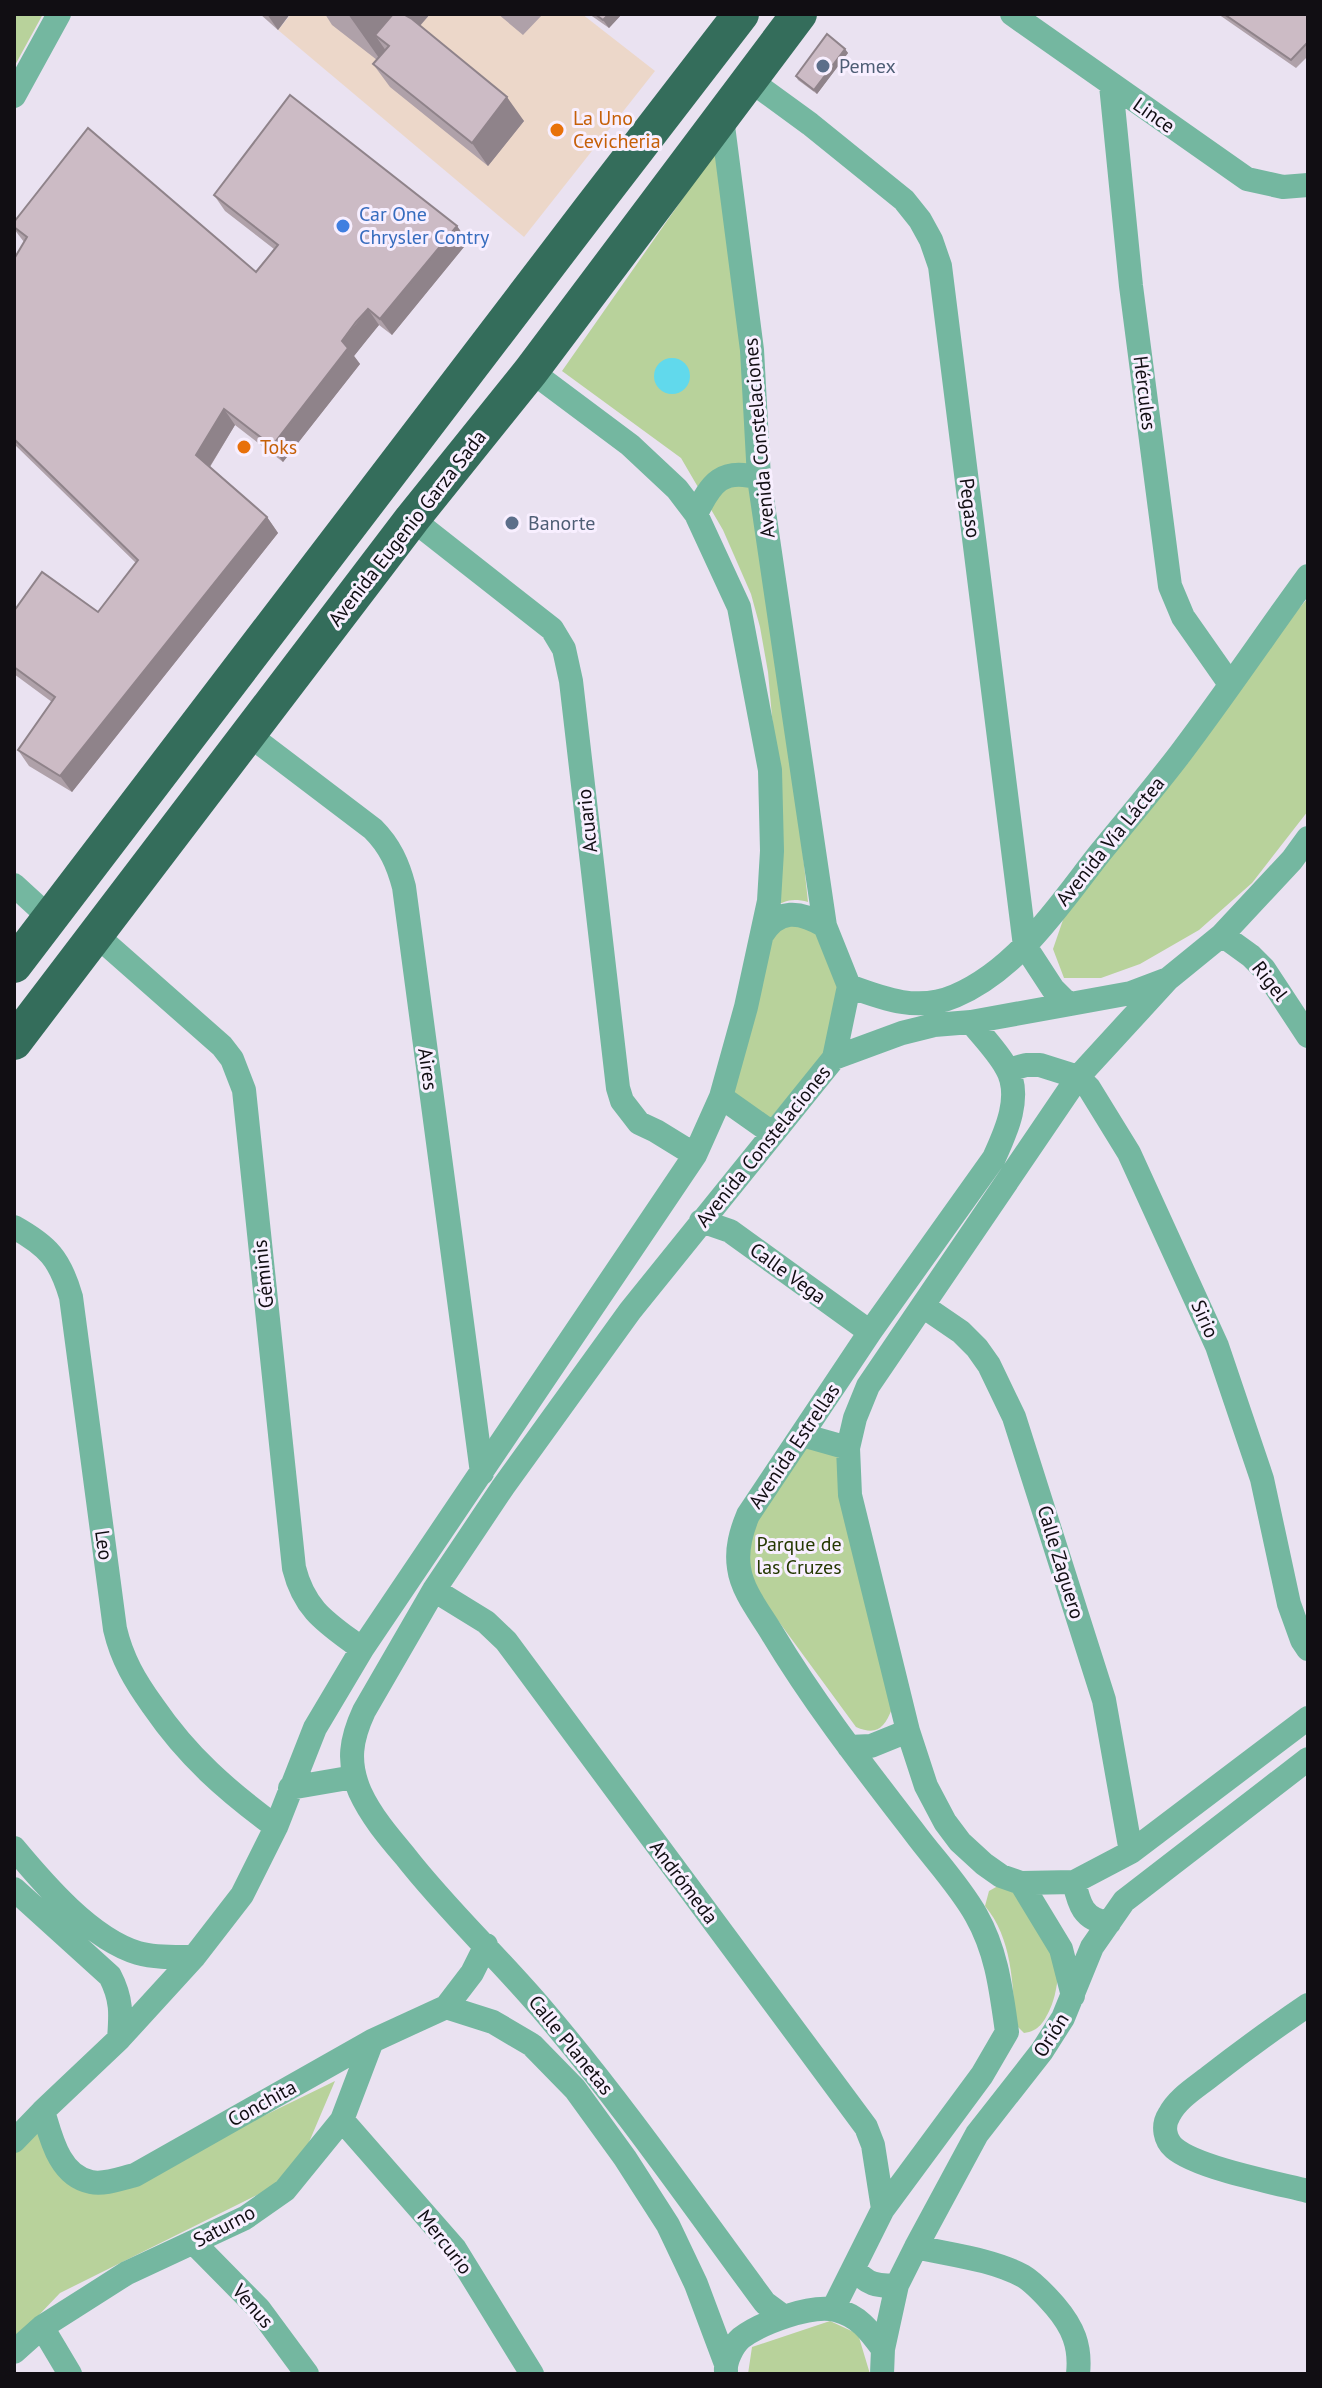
<svg xmlns="http://www.w3.org/2000/svg" width="1322" height="2388" font-family="'PT Sans',sans-serif">
<rect width="100%" height="100%" fill="#eae2f1"/>
<path fill="#ecd7c9" d="M 291,14 L 582,14 L 655,71 L 524,237 L 278,30 Z"/>
<path fill="#b8d29b" d="M 14,14 L 43,14 L 14,67 Z
M 718,148 L 749,348 L 808,902 C 793,898 784,900 772,909 L 774,739 L 768,672 L 760,627 L 751,594 L 723,530 L 681,458 L 562,371 Z
M 1308,598 L 1308,811 L 1252,883 L 1199,930 L 1140,964 L 1101,978 L 1064,978 L 1053,949 L 1064,917 L 1288,621 Z
M 812,922 L 839,968 L 831,1045 L 768,1121 L 731,1096 L 765,947 L 779,923 Z
M 804,1447 L 837,1450 L 892,1709 C 884,1728 877,1736 856,1727 L 752,1585 L 745,1539 Z
M 1005,1882 C 1018,1898 1044,1925 1053,1942 C 1062,1958 1058,1992 1050,2009 C 1044,2022 1039,2031 1024,2033 L 1015,2024 C 1013,1984 1012,1938 985,1906 L 989,1891 Z
M 335,2081 L 304,2154 L 279,2184 L 60,2293 L 14,2341 L 14,2152 L 40,2120 L 45,2144 L 113,2189 Z
M 830,2321 L 858,2334 L 870,2374 L 748,2374 L 752,2347 Z"/>
<path fill="#61d9ec" d="M654 376a18 18 0 1 1 36 0a18 18 0 1 1-36 0Z"/>
<g fill="none" stroke-linecap="round" stroke-linejoin="round">
<path stroke="#74b7a0" stroke-width="24" d="M 1012,14 L 1247,179 L 1283,187 L 1308,185
M 751,81 L 810,124 L 904,200 L 920,220 L 931,240 L 940,266 L 1025,946 L 1053,989 L 1068,1004
M 1111,85 L 1131,286 L 1170,586 L 1183,617 L 1230,684
M 14,96 L 59,14
M 722,118 L 752,350 L 759,478 L 825,926 L 849,986 L 834,1058 L 630,1311 L 503,1487 L 434,1590 L 364,1711 C 351,1739 347,1762 360,1792 C 371,1816 388,1836 405,1856 C 447,1910 498,1957 542,2009 C 622,2103 692,2204 765,2303 L 784,2317
M 696,514 C 711,483 722,467 759,478
M 412,519 L 552,629 L 564,649 L 571,681 L 618,1088 L 622,1101 L 639,1123 L 656,1131 L 695,1155
M 248,734 L 373,829 C 390,846 398,864 404,887 L 482,1473
M 14,885 L 50,918
M 95,934 L 222,1046 L 232,1059 L 244,1090 L 294,1568 C 305,1612 329,1624 362,1649
M 762,935 C 778,908 800,911 825,926
M 1222,935 L 1251,956 L 1264,969 L 1308,1036
M 1168,979 L 1078,1077 L 868,1386 L 855,1418 L 848,1448 L 850,1495 L 908,1731 L 926,1786 L 945,1822 L 960,1842 L 984,1864 L 1001,1876 L 1021,1883 L 1074,1882 L 1131,1852 L 1308,1718
M 849,986 C 884,999 918,1012 955,996 C 1018,969 1059,905 1100,853 C 1127,820 1154,788 1180,754 C 1224,696 1265,635 1308,576
M 971,1022 C 983,1037 997,1051 1006,1067 C 1023,1095 1006,1132 994,1158 L 870,1332 L 748,1515 C 741,1532 736,1549 739,1568 C 742,1591 760,1613 772,1633 C 814,1703 864,1767 914,1832 C 934,1859 959,1885 976,1915 C 997,1952 1001,1990 1007,2032
M 834,1058 L 902,1033 L 934,1025 L 971,1022 L 1131,993 L 1168,979 L 1222,935 L 1292,860 L 1308,838
M 1008,1070 L 1026,1065 L 1040,1065 L 1078,1077 L 1089,1088 L 1129,1153 L 1217,1346 L 1262,1479 L 1289,1604 L 1302,1640 L 1308,1649
M 721,1097 L 772,1133
M 701,1221 L 730,1231 L 870,1332
M 14,1227 C 48,1246 60,1259 71,1297 L 115,1629 C 122,1659 135,1681 153,1706 C 188,1757 226,1790 276,1827
M 923,1306 L 961,1332 L 977,1348 L 989,1365 L 1014,1417 L 1104,1700 L 1131,1852
M 802,1435 L 848,1448
M 434,1590 L 486,1622 L 506,1641 L 866,2127 L 873,2145 L 883,2209
M 849,1747 L 871,1746 L 908,1731
M 290,1788 L 354,1777
M 14,1848 C 44,1884 91,1939 138,1953 C 156,1958 175,1957 194,1957
M 1074,1882 C 1079,1904 1083,1920 1109,1923
M 1021,1883 L 1061,1949 L 1073,1996
M 14,1889 L 110,1976 C 122,1999 121,2014 119,2039
M 1308,2005 C 1274,2028 1241,2052 1209,2077 C 1195,2088 1177,2099 1169,2115 C 1162,2126 1165,2140 1174,2148 C 1197,2168 1276,2183 1308,2191
M 446,2007 L 493,2022 L 532,2045 L 575,2089 L 625,2158 L 668,2225 L 696,2284 L 726,2364
M 43,2111 C 51,2137 59,2176 91,2182 C 105,2185 122,2178 135,2175 L 372,2041 L 446,2007 L 472,1973 L 486,1945
M 342,2120 L 455,2249 L 532,2374
M 14,2141 L 43,2111 L 119,2039 L 194,1957 L 242,1895 L 276,1827 L 315,1728 L 362,1649 L 695,1155 L 721,1097 L 746,1007 L 769,901 L 772,851 L 770,770 L 739,607 L 696,514 L 677,489 L 630,445 L 531,371
M 194,2243 L 259,2309 L 307,2374
M 916,2247 C 951,2255 991,2259 1023,2276 C 1035,2283 1046,2296 1055,2306 C 1073,2327 1081,2346 1078,2374
M 854,2269 C 867,2284 877,2287 897,2285
M 833,2309 L 883,2209 L 982,2075 L 1007,2032
M 42,2327 L 70,2374
M 14,2352 L 42,2327 L 127,2273 L 245,2218 L 285,2190 L 342,2120 L 372,2041
M 726,2371 C 725,2361 733,2345 741,2338 C 761,2323 811,2304 836,2310 C 859,2316 869,2330 883,2349
M 882,2374 L 883,2349 L 897,2285 L 916,2247 L 977,2134 L 1042,2051 L 1063,2018 L 1092,1947 L 1124,1901 L 1308,1759"/>
<path stroke="#346d5b" stroke-width="36" d="M 14,965 L 590,210 L 741,14
M 14,1042 L 412,519 L 531,371 L 799,14"/>
</g>
<path fill="#afa1a9" d="M 260,14 L 290,14 L 278,30 Z
M 325,14 L 430,14 L 420,26 L 524,121 L 488,166 L 390,87 L 373,64 L 377,60 L 332,25 Z
M 498,14 L 543,14 L 523,35 Z
M 589,14 L 622,14 L 609,28 Z
M 1218,14 L 1308,14 L 1308,56 L 1296,68 Z
M 845,49 L 848,53 L 817,94 L 798,80 L 796,76 Z
M 214,195 L 457,226 L 468,242 L 392,335 L 379,325 L 368,338 L 354,356 L 360,364 L 283,462 L 235,425 L 210,467 L 267,517 L 278,533 L 72,792 L 29,766 L 18,750 L 52,702 L 14,674 L 14,611 L 98,612 L 136,563 L 14,444 L 14,259 L 24,242 L 14,229 L 14,222 L 256,272 L 274,249 L 225,211 Z"/>
<path fill="#8f838a" d="M 267,14 L 290,14 L 278,30 Z
M 348,14 L 430,14 L 395,54 L 389,46 L 375,35 L 391,58 L 384,65 Z
M 609,14 L 622,14 L 609,28 L 603,20 Z
M 845,49 L 848,53 L 817,94 L 814,90 Z
M 507,97 L 524,121 L 488,166 L 472,143 Z
M 457,226 L 468,242 L 392,335 L 380,319 Z
M 368,309 L 379,325 L 354,356 L 360,364 L 283,462 L 272,446 L 342,341 Z
M 224,409 L 235,425 L 207,471 L 196,455 Z
M 267,517 L 278,533 L 72,792 L 60,776 Z"/>
<path fill="#ccbbc5" stroke="#8f838a" stroke-width="2" d="M 393,14 L 403,14 L 412,19 L 507,97 L 472,143 L 373,64 L 389,46 L 375,35 Z
M 595,14 L 609,14 L 603,20 Z
M 1224,14 L 1308,14 L 1308,42 L 1291,60 Z
M 827,34 L 845,49 L 814,90 L 796,76 Z
M 290,95 L 457,226 L 380,319 L 368,309 L 356,322 L 342,341 L 348,348 L 272,446 L 224,409 L 196,455 L 267,517 L 60,776 L 18,750 L 55,697 L 14,667 L 14,611 L 42,572 L 98,612 L 138,560 L 14,439 L 14,259 L 27,237 L 14,227 L 14,222 L 88,128 L 256,272 L 278,245 L 214,195 Z"/>
<g fill="#5c6f8a" stroke="#f8efff" stroke-width="3">
<circle cx="823" cy="66" r="8"/>
<circle cx="512" cy="523" r="8"/>
</g>
<g fill="#e8710a" stroke="#f8efff" stroke-width="3">
<circle cx="557" cy="130" r="8"/>
<circle cx="244" cy="447" r="8"/>
</g>
<circle fill="#3f7fe0" stroke="#f8efff" stroke-width="3" cx="343" cy="226" r="8"/>
<g text-anchor="middle" stroke-width="6" stroke-linejoin="round" paint-order="stroke">
<g font-size="20" fill="#4e5e75" stroke="#f8efff" text-anchor="start">
<text x="839" y="73">Pemex</text>
<text x="528" y="530">Banorte</text>
</g>
<g font-size="20" fill="#110e13" stroke="#f8efff">
<text transform="translate(1154 115) rotate(35)" y="7">Lince</text>
<text transform="translate(1145 393) rotate(83)" y="7">Hércules</text>
<text transform="translate(759 438) rotate(-95)" y="7">Avenida Constelaciones</text>
<text transform="translate(970 508) rotate(83)" y="7">Pegaso</text>
<text transform="translate(407 528) rotate(-52)" y="7">Avenida Eugenio Garza Sada</text>
<text transform="translate(587 821) rotate(-96)" y="7">Acuario</text>
<text transform="translate(1110 841) rotate(-51)" y="7">Avenida Vía Láctea</text>
<text transform="translate(1270 981) rotate(52)" y="7">Rigel</text>
<text transform="translate(428 1069) rotate(82)" y="7">Aires</text>
<text transform="translate(763 1146) rotate(-51)" y="7">Avenida Constelaciones</text>
<text transform="translate(788 1273) rotate(36)" y="7">Calle Vega</text>
<text transform="translate(263 1274) rotate(-96)" y="7">Géminis</text>
<text transform="translate(1205 1319) rotate(66)" y="7">Sirio</text>
<text transform="translate(794 1446) rotate(-56)" y="7">Avenida Estrellas</text>
<text transform="translate(104 1545) rotate(82)" y="7">Leo</text>
<text transform="translate(1061 1562) rotate(73)" y="7">Calle Zaguero</text>
<text transform="translate(684 1882) rotate(53)" y="7">Andrómeda</text>
<text transform="translate(1051 2035) rotate(-58)" y="7">Orión</text>
<text transform="translate(571 2045) rotate(51)" y="7">Calle Planetas</text>
<text transform="translate(262 2103) rotate(-29)" y="7">Conchita</text>
<text transform="translate(224 2226) rotate(-28)" y="7">Saturno</text>
<text transform="translate(445 2242) rotate(52)" y="7">Mercurio</text>
<text transform="translate(253 2306) rotate(49)" y="7">Venus</text>
</g>
<g font-size="20" fill="#c56008" stroke="#f8efff" text-anchor="start">
<text x="573" y="125">La Uno<tspan x="573" dy="23">Cevicheria</tspan></text>
<text x="260" y="454">Toks</text>
</g>
<g font-size="20" fill="#366cbe" stroke="#f8efff" text-anchor="start">
<text x="359" y="221">Car One<tspan x="359" dy="23">Chrysler Contry</tspan></text>
</g>
<g font-size="20" fill="#243800" stroke="#f8efff">
<text x="799" y="1551">Parque de<tspan x="799" dy="23">las Cruzes</tspan></text>
</g>
</g>
<rect width="1322" height="2388" fill="none" stroke="#110e13" stroke-width="32"/>
</svg>
